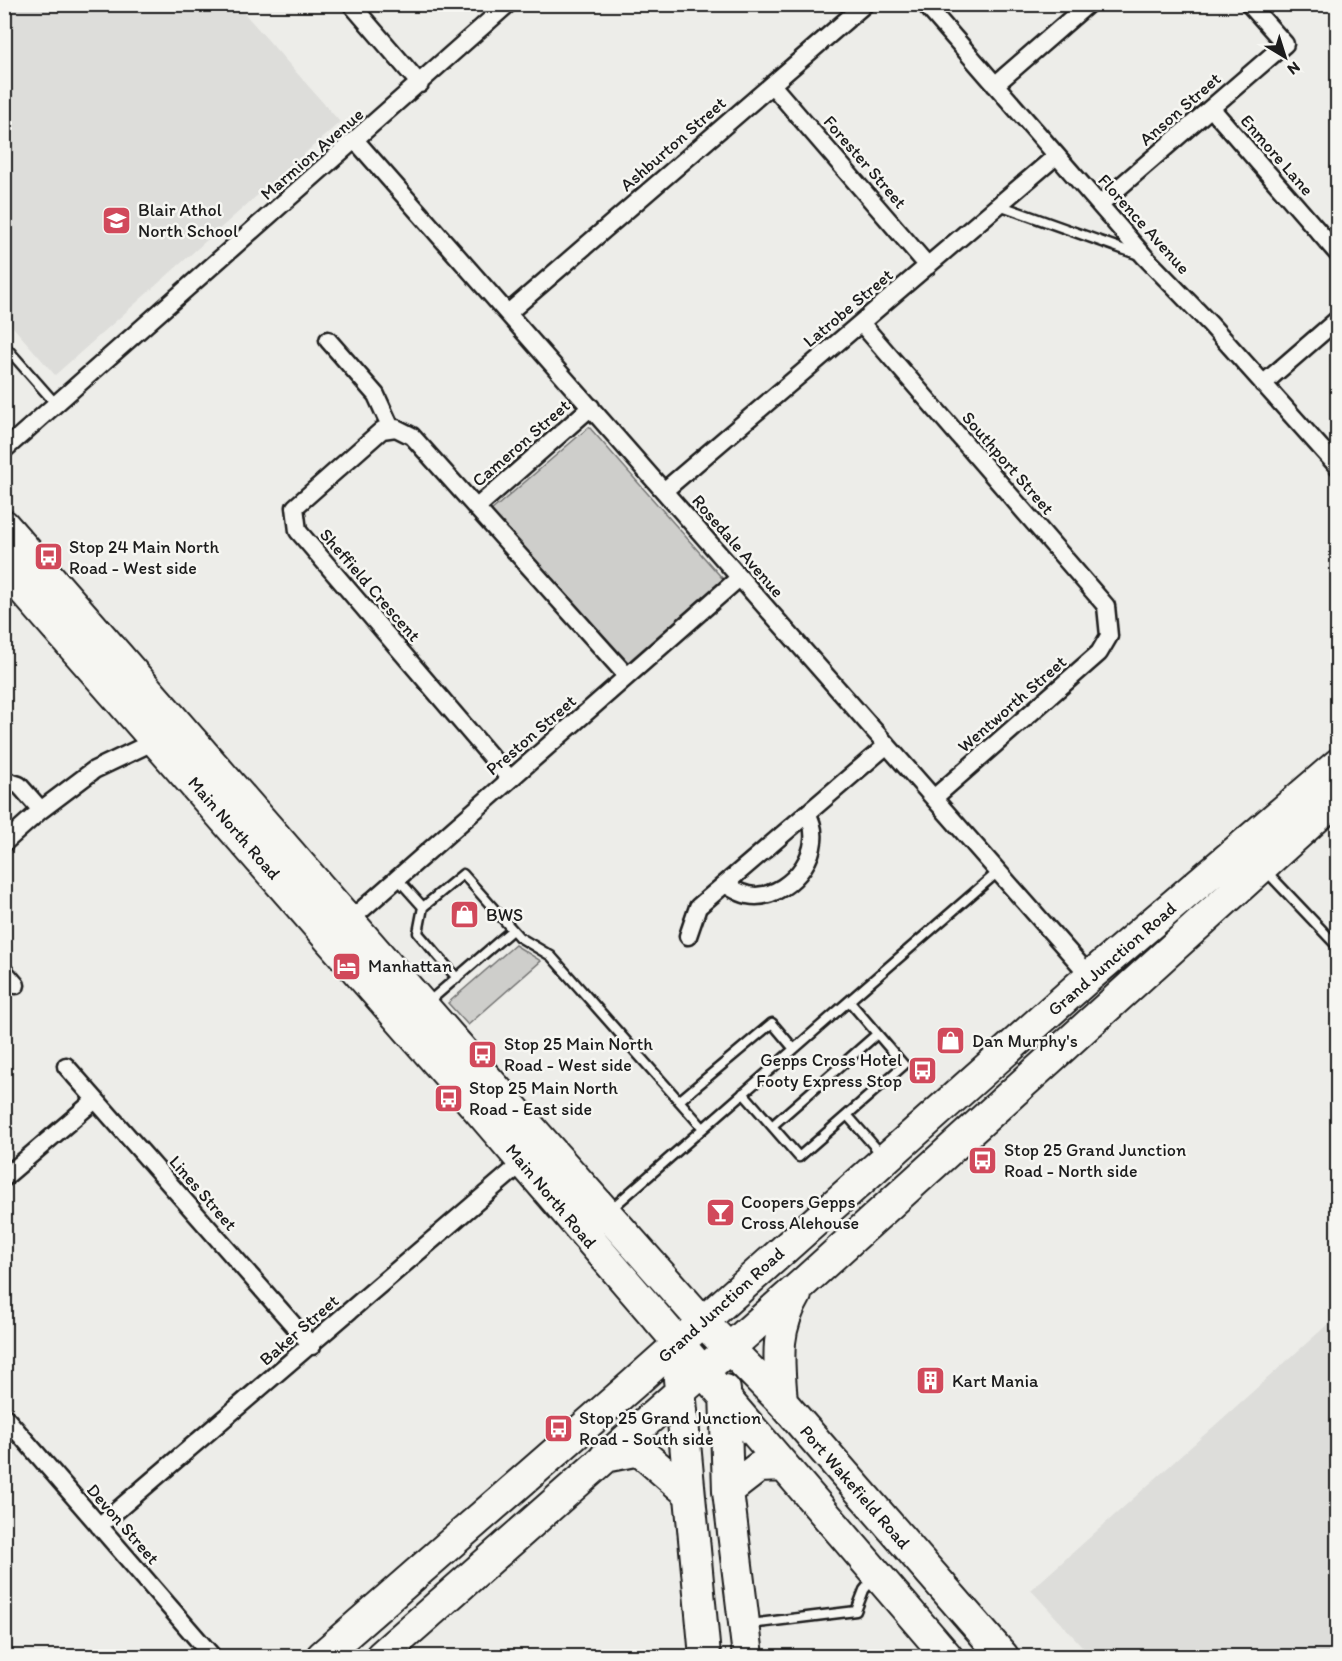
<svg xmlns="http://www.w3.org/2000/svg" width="1342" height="1661" font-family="Itim,sans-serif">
<rect width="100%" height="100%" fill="#edede9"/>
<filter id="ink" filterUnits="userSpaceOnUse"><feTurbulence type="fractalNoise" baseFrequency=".0167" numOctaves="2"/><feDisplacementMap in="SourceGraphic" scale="12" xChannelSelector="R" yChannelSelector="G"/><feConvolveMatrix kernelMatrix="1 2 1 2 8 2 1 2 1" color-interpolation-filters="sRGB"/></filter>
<g filter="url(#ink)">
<path fill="#ddddda" d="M 4,5 L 237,5 L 340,122 L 55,375 L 5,318 Z
M 1337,1316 L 1337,1656 L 1091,1656 L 1031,1590 Z"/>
<path fill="#cececb" stroke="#757574" stroke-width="1.5" d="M 589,427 L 723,579 L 628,662 L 491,511 Z
M 515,945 L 541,961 L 468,1025 L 448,1003 Z"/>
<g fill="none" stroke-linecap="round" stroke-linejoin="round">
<defs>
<path id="lane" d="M 999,205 L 1139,255
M 4,345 L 55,403
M 1266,871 L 1338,947
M 397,878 L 423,907
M 457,978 L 418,933 L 423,907 L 463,874 L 519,937 L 551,956 L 703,1128
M 849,1001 L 999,871
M 426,1004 L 512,930
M 679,1101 L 772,1023 L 794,1049
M 847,1115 L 883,1156
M 772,1126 L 877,1034
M 611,1209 C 691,1140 769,1070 849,1001 L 904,1065 L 799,1157 L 743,1093
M 750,1624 L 856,1611 L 864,1590 L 874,1578"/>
<path id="street" d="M 351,4 L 420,84
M 925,4 L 1145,257 L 1210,324 L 1338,467
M 772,85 L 928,266
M 995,85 L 1088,4
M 1211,108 L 1338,254
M 356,141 L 1090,976
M 1100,204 L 1285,44 L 1249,4
M 508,313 L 865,4
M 861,323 L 1106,606 L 1109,636 L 1099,653 L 935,797
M 328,340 L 376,395 L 391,428
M 1263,384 L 1338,319
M 4,450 L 508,4
M 665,490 L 1056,156
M 476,508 L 591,407
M 510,779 L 298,531 L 295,507 L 382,430 L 396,428 L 412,436 L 627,676
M 4,780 L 19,785 L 41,810
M 4,843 L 41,810 L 94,770 L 157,740
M 725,884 C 735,890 744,896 756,896 C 793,895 828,847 807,814
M 349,921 L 739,578
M 688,936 L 698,907 L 887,745
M 4,971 L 16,985
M 66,1066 L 312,1346
M 4,1178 L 95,1100
M 4,1416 L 212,1656
M 99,1526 L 523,1162"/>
<path id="highway" d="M 4,525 L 474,1064 L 702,1321 L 782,1402 L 1003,1656
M 4,568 L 463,1092 L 947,1656
M 679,1379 L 705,1656
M 725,1390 L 728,1491 L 748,1656
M 782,1402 C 779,1361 774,1332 796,1295
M 605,1457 L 635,1451 L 642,1453 L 688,1493
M 728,1491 L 759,1467 L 783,1466
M 322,1656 L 631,1386 L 1090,976 L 1338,764
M 381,1656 L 802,1284 L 1338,798"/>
</defs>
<use href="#lane" stroke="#1c1c1c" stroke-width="13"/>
<use href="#street" stroke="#1c1c1c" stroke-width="21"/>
<use href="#highway" stroke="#1c1c1c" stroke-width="34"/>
<use href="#lane" stroke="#f6f6f2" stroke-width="8"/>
<use href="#street" stroke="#f6f6f2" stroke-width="16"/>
<use href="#highway" stroke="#f6f6f2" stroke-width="30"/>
</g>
</g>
<defs>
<symbol id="school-square" viewBox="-11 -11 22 22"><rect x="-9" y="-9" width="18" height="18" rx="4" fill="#d1495b" stroke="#f6f6f2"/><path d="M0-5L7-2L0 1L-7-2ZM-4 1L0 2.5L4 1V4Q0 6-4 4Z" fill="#fff"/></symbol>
<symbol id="bus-square" viewBox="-11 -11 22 22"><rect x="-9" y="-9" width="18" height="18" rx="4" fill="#d1495b" stroke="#f6f6f2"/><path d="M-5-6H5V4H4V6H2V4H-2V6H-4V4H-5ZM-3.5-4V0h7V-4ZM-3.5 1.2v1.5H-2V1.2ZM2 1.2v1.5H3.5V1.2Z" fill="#fff"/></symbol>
<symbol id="shop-square" viewBox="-11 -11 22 22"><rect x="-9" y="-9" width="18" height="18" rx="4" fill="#d1495b" stroke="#f6f6f2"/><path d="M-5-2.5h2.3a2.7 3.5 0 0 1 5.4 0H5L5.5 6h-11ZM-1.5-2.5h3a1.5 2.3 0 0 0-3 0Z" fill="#fff"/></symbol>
<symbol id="hotel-square" viewBox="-11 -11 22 22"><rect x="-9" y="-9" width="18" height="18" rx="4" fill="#d1495b" stroke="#f6f6f2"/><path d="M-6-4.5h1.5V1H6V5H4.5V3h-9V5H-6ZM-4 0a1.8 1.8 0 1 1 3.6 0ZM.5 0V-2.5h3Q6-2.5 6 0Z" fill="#fff"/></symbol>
<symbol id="bar-square" viewBox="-11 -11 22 22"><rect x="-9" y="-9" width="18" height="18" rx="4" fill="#d1495b" stroke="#f6f6f2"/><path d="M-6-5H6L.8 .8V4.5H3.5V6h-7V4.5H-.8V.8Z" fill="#fff"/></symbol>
<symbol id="building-square" viewBox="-11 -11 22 22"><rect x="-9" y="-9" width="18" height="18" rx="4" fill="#d1495b" stroke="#f6f6f2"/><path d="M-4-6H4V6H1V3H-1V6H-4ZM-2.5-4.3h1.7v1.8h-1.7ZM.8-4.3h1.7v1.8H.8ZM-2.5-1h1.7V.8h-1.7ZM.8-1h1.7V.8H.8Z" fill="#fff"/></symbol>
</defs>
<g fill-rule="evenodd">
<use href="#school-square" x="100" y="204" width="33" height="33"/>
<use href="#bus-square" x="32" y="540" width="33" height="33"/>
<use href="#shop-square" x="448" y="898" width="33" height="33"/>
<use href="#hotel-square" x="330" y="950" width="33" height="33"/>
<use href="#shop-square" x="934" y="1024" width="33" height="33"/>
<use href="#bus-square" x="466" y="1038" width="33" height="33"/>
<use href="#bus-square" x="906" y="1054" width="33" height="33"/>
<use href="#bus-square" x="432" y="1082" width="33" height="33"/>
<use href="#bus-square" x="966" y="1144" width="33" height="33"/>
<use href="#bar-square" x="704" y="1196" width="33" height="33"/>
<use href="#building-square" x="914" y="1364" width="33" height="33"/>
<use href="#bus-square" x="542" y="1412" width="33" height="33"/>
</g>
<g text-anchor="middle" stroke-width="5" stroke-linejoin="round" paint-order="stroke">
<g font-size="18" fill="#1c1c1c" stroke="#f6f6f2">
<text transform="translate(1180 109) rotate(-41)" y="6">Anson Street</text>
<text transform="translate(673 144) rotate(-41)" y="6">Ashburton Street</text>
<text transform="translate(312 154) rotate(-41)" y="6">Marmion Avenue</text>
<text transform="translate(1277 155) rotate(49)" y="6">Enmore Lane</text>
<text transform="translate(865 162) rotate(49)" y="6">Forester Street</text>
<text transform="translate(1144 224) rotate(48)" y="6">Florence Avenue</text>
<text transform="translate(848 308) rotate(-40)" y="6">Latrobe Street</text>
<text transform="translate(521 443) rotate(-41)" y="6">Cameron Street</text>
<text transform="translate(1008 463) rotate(49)" y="6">Southport Street</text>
<text transform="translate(738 546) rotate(49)" y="6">Rosedale Avenue</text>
<text transform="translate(370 585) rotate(49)" y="6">Sheffield Crescent</text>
<text transform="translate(1012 704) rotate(-41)" y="6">Wentworth Street</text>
<text transform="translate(531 735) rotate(-41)" y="6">Preston Street</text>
<text transform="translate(234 828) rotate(49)" y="6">Main North Road</text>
<text transform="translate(1112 959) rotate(-41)" y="6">Grand Junction Road</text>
<text transform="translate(203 1193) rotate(49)" y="6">Lines Street</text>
<text transform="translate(551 1196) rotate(50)" y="6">Main North Road</text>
<text transform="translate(721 1305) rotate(-42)" y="6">Grand Junction Road</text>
<text transform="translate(299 1330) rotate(-41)" y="6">Baker Street</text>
<text transform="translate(855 1487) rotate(49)" y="6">Port Wakefield Road</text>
<text transform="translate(123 1524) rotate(49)" y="6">Devon Street</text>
</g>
<g font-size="18" fill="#1c1c1c" stroke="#f6f6f2" text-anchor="start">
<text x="138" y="216">Blair Athol<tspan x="138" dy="21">North School</tspan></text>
<text x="69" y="553">Stop 24 Main North<tspan x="69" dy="21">Road - West side</tspan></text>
<text x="486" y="921">BWS</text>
<text x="368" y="972">Manhattan</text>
<text x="972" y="1047">Dan Murphy's</text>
<text x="504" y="1050">Stop 25 Main North<tspan x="504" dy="21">Road - West side</tspan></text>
<text x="902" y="1066" text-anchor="end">Gepps Cross Hotel<tspan x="902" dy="21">Footy Express Stop</tspan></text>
<text x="469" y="1094">Stop 25 Main North<tspan x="469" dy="21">Road - East side</tspan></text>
<text x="1004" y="1156">Stop 25 Grand Junction<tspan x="1004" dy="21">Road - North side</tspan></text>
<text x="741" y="1208">Coopers Gepps<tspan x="741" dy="21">Cross Alehouse</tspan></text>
<text x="952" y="1387">Kart Mania</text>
<text x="579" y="1424">Stop 25 Grand Junction<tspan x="579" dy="21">Road - South side</tspan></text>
</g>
</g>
<rect width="1342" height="1661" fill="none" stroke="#f6f6f2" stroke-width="24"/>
<rect x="12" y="12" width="1318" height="1637" fill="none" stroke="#1c1c1c" stroke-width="2" filter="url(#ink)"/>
<g transform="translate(1285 57) rotate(142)" stroke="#f6f6f2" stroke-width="4.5" paint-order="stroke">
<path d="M0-4.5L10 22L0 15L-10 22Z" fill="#1c1c1c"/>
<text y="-9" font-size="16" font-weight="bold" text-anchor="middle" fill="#1c1c1c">N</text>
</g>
</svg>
